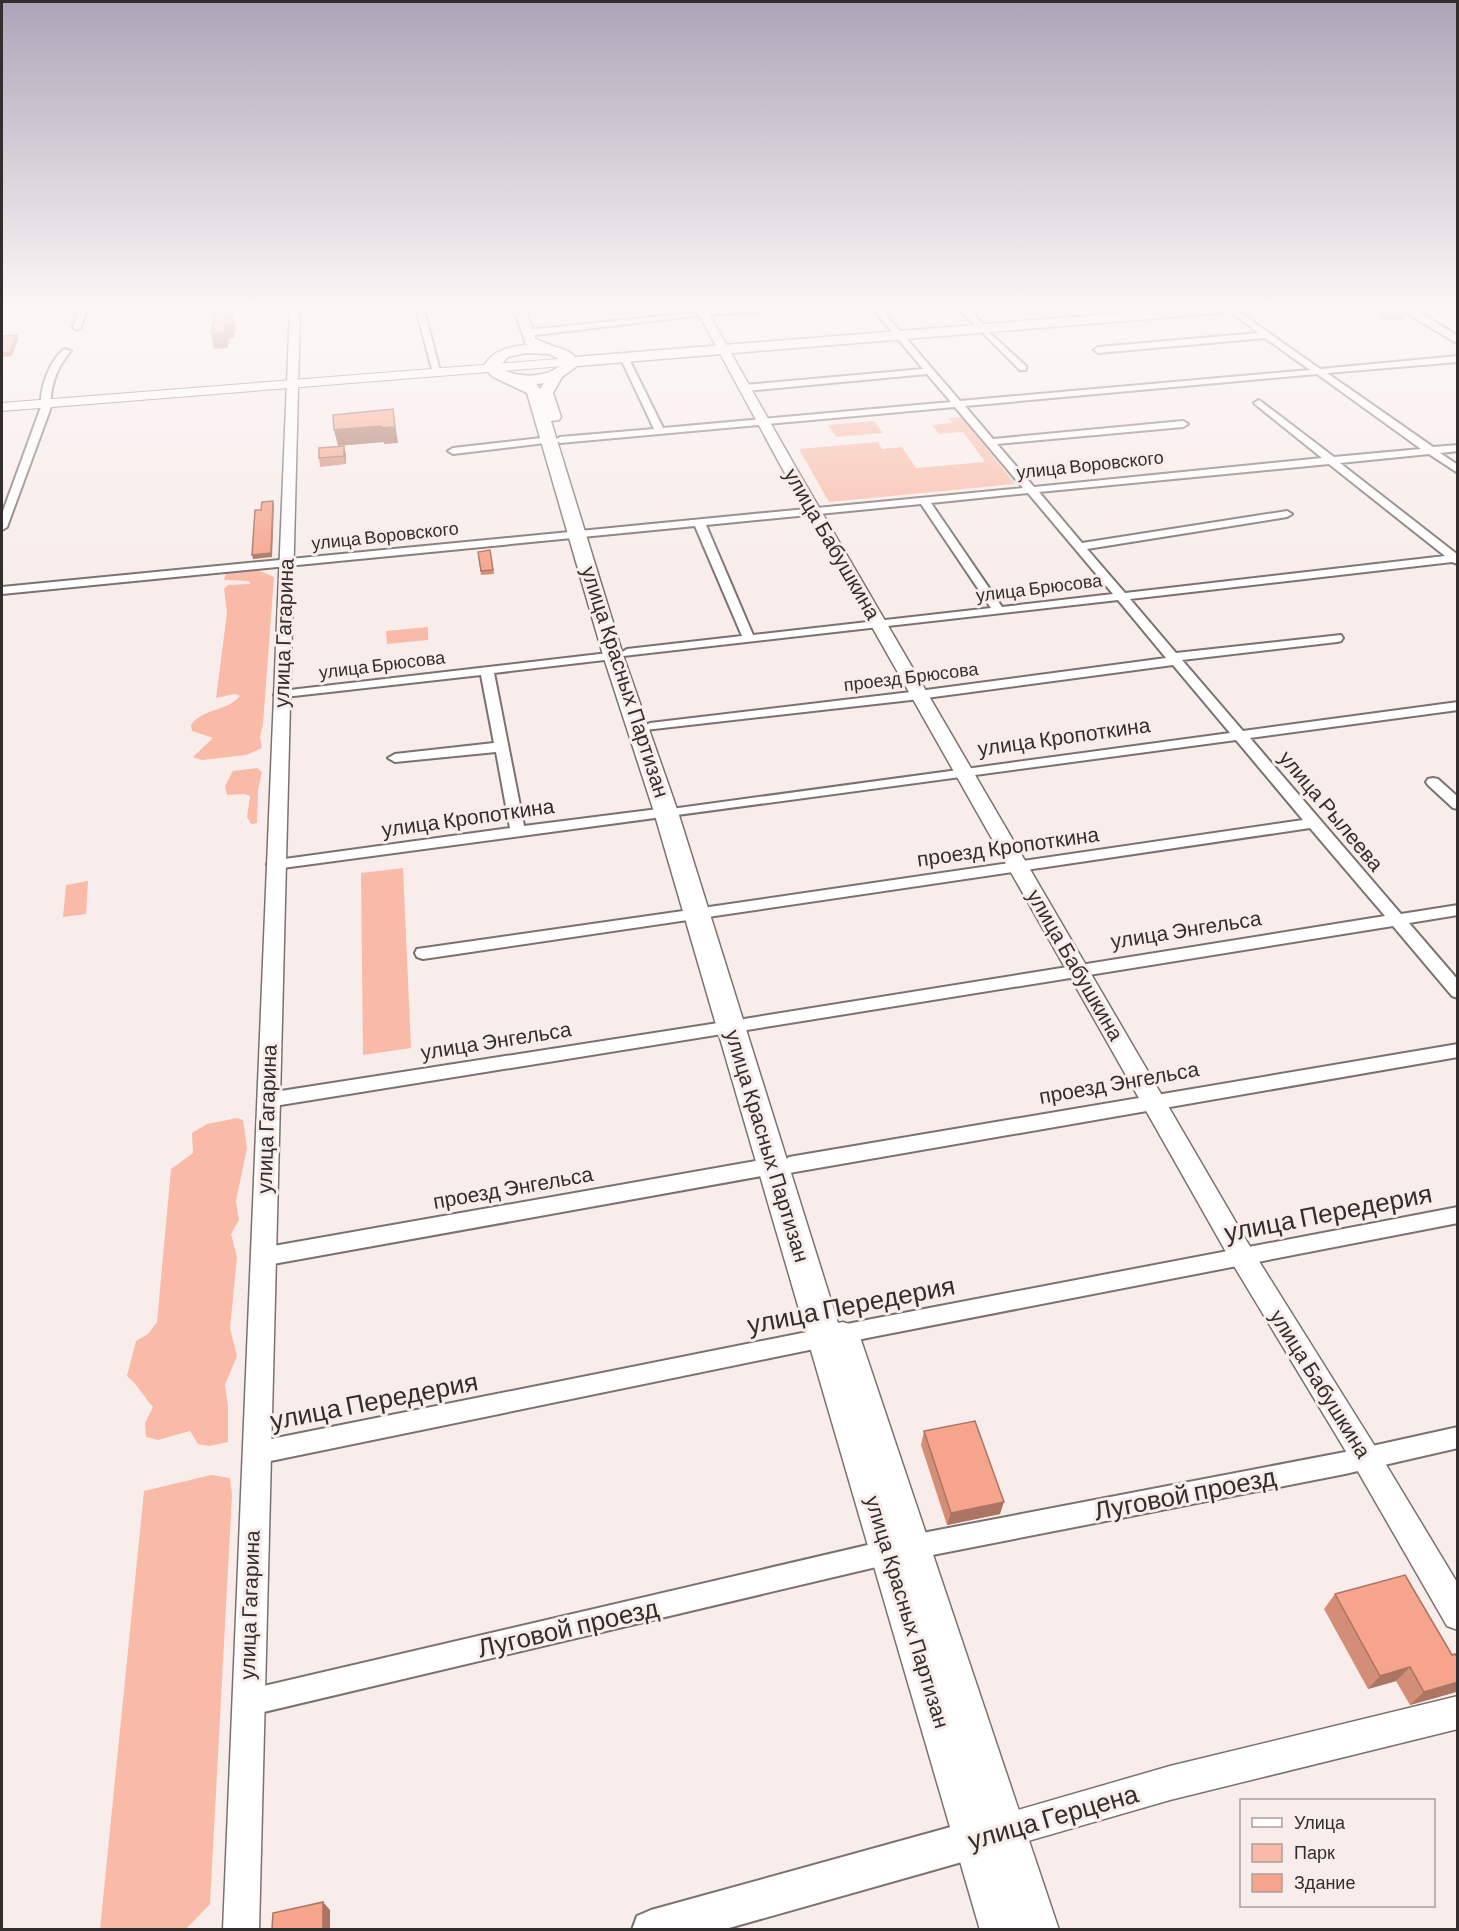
<svg xmlns="http://www.w3.org/2000/svg" width="1459" height="1931" font-family="Barlow,sans-serif">
<rect width="100%" height="100%" fill="#f8edea"/>
<path fill="#f9bba8" d="M 961,417 L 1015,484 L 829,502 L 799,449 L 878,442 L 882,449 L 902,447 L 916,468 L 985,462 L 963,432 L 939,434 L 932,425 L 953,423 L 949,418 Z
M 874,421 L 883,433 L 836,437 L 828,425 Z
M 258,570 L 274,577 L 263,724 L 260,737 L 262,748 L 246,755 L 202,760 L 193,757 L 213,738 L 192,731 L 191,725 C 203,708 226,712 240,696 L 235,694 L 216,698 L 227,613 L 224,589 L 228,585 L 250,584 L 249,581 L 224,580 L 226,573 Z
M 428,627 L 428,640 L 387,644 L 386,631 Z
M 257,768 L 262,772 L 258,790 L 257,823 L 251,824 L 247,817 L 250,796 L 244,794 L 227,795 L 225,786 L 233,771 Z
M 403,868 L 411,1048 L 363,1055 L 361,873 Z
M 88,881 L 86,914 L 63,917 L 66,885 Z
M 237,1118 L 243,1120 L 247,1148 L 236,1201 L 239,1220 L 231,1234 L 237,1257 L 230,1328 L 237,1356 L 225,1385 L 228,1406 L 228,1442 L 209,1446 L 198,1444 L 190,1431 L 158,1440 L 146,1437 L 145,1423 L 153,1407 C 143,1396 139,1386 127,1376 L 136,1341 L 148,1334 L 157,1322 L 171,1169 L 193,1153 L 192,1133 L 207,1124 Z
M 211,1475 L 230,1478 L 232,1495 L 210,1904 L 186,1929 L 100,1929 L 144,1491 Z"/>
<g fill="none" stroke-linecap="round" stroke-linejoin="round">
<defs>
<path id="minor" d="M 79,309 L 87,309 L 81,327 L 77,330 L 73,327 Z
M 416,309 L 424,309 L 440,371 L 432,369 Z
M 730,309 L 770,309 L 766,311 L 693,316 L 528,336 L 524,333 L 528,330 Z
M 873,309 L 881,309 L 960,401 L 1310,370 L 1265,338 L 1098,353 L 1094,350 L 1098,347 L 1259,333 L 1226,309 L 1235,309 L 1320,369 L 1458,356 L 1458,362 L 1327,373 L 1433,447 L 1458,445 L 1458,451 L 1440,453 L 1458,465 L 1458,473 L 1429,454 L 1340,463 L 1458,555 L 1458,564 L 1452,562 L 1130,599 L 1176,653 L 1341,635 L 1343,638 L 1341,641 L 1337,642 L 1182,660 L 1243,731 L 1458,702 L 1458,710 L 1250,738 L 1401,914 L 1458,905 L 1458,915 L 1409,923 L 1458,980 L 1458,998 L 1452,996 L 1393,926 L 268,1107 L 262,1105 L 259,1100 L 262,1095 L 268,1093 L 731,1021 L 737,1022 L 744,1019 L 1385,916 L 1310,828 L 423,959 L 417,957 L 415,953 L 417,949 L 697,909 L 702,910 L 709,907 L 1303,820 L 1236,740 L 275,869 L 267,864 L 270,861 L 510,828 L 496,752 L 395,762 L 388,758 L 395,754 L 494,743 L 481,675 L 276,698 L 274,695 L 276,692 L 281,691 L 617,652 L 619,655 L 617,658 L 613,659 L 494,673 L 524,826 L 666,808 L 671,809 L 1230,733 L 1173,665 L 911,700 L 645,730 L 643,727 L 650,723 L 911,692 L 1166,658 L 1118,600 L 623,656 L 621,653 L 627,649 L 742,636 L 695,526 L 2,594 L 2,587 L 1023,488 L 955,407 L 560,443 L 555,440 L 560,437 L 654,429 L 620,357 L 624,354 L 628,357 L 663,428 L 951,402 L 927,374 L 746,391 L 741,388 L 746,385 L 923,369 ZM 1317,374 L 1421,449 L 1334,457 L 1259,400 L 1254,403 L 1256,405 L 1322,458 L 1034,487 L 997,444 L 1183,427 L 1188,424 L 1183,421 L 993,439 L 965,406 ZM 1329,464 L 1445,556 L 1125,593 L 1087,549 L 1287,517 L 1292,514 L 1287,511 L 1082,543 L 1039,492 ZM 1028,493 L 1113,594 L 1002,607 L 931,503 ZM 921,504 L 991,608 L 753,635 L 706,525 Z
M 959,309 L 968,309 L 982,323 L 982,326 L 1026,366 L 1026,370 L 1020,370 Z
M 64,349 L 71,351 C 58,365 49,387 51,407 L 7,527 L 2,530 L 2,514 L 41,407 C 40,387 49,362 64,349 Z
M 550,437 L 553,438 L 553,442 L 453,454 L 448,451 L 453,448 Z
M 1433,778 L 1438,779 L 1458,797 L 1458,809 L 1453,808 L 1428,785 L 1426,782 L 1428,779 Z
M 1458,1044 L 1458,1057 L 789,1173 L 781,1168 L 773,1174 L 262,1266 L 255,1263 L 252,1257 L 255,1251 L 262,1248 L 773,1158 L 781,1163 L 789,1157 Z
M 1458,1207 L 1458,1223 L 872,1337 L 256,1464 L 248,1461 L 245,1453 L 248,1445 L 256,1442 L 872,1319 Z
M 1458,1427 L 1458,1448 L 1345,1474 L 912,1559 L 904,1555 L 900,1547 L 904,1539 L 912,1535 L 1345,1452 Z
M 889,1540 L 897,1544 L 901,1552 L 897,1560 L 889,1564 L 247,1716 L 238,1712 L 234,1703 L 238,1694 L 247,1690 Z"/>
<path id="tertiary" d="M 290,309 L 300,309 L 259,1930 L 223,1930 Z
M 696,309 L 706,309 L 796,468 L 1252,1250 L 1376,1448 L 1458,1584 L 1458,1630 L 1447,1626 L 1356,1468 L 1234,1266 L 782,468 Z
M 1458,1696 L 1458,1729 L 1170,1800 L 997,1850 L 985,1845 L 980,1833 L 985,1821 L 997,1816 L 1170,1766 Z"/>
<path id="secondary" d="M 514,309 L 526,309 L 535,339 L 555,347 L 555,353 L 547,353 L 526,344 Z
M 1400,309 L 1414,309 L 1458,336 L 1458,344 Z
M 976,1820 L 989,1826 L 995,1839 L 989,1852 L 976,1858 L 722,1930 L 632,1930 L 637,1916 L 651,1910 Z"/>
<path id="primary" d="M 571,358 L 576,359 L 578,362 L 576,365 L 2,411 L 2,403 Z"/>
<path id="trunk" d="M 1172,309 L 1228,309 L 1221,313 L 577,366 L 562,377 L 553,393 L 561,417 L 559,420 L 551,421 L 623,655 L 678,812 L 838,1323 L 843,1322 L 855,1326 L 860,1337 L 1059,1930 L 980,1930 L 654,812 L 603,655 L 527,393 L 493,377 L 484,368 C 490,340 560,338 575,357 ZM 526,353 L 549,354 L 562,360 L 563,363 C 548,379 516,379 499,367 L 508,357 ZM 544,383 L 540,389 L 536,384 Z"/>
</defs>
<use href="#minor" stroke="#7b726f" stroke-width="4"/>
<use href="#tertiary" stroke="#7b726f" stroke-width="3"/>
<use href="#secondary" stroke="#7b726f" stroke-width="4"/>
<use href="#primary" stroke="#7b726f" stroke-width="2"/>
<use href="#trunk" stroke="#7b726f" stroke-width="3"/>
<use href="#minor" fill="#fff" fill-rule="evenodd"/>
<use href="#tertiary" fill="#fff" fill-rule="evenodd"/>
<use href="#secondary" fill="#fff" fill-rule="evenodd"/>
<use href="#primary" fill="#fff" fill-rule="evenodd"/>
<use href="#trunk" fill="#fff" fill-rule="evenodd"/>
</g>
<path fill="#d48e78" d="M 1367,309 L 1400,309 L 1405,313 L 1403,320 L 1386,321 Z
M 346,454 L 346,464 L 320,467 L 319,458 Z
M 490,550 L 494,574 L 481,575 L 478,552 Z
M 924,1431 L 1000,1514 L 947,1525 L 921,1445 Z
M 1335,1594 L 1458,1658 L 1458,1690 L 1456,1692 L 1410,1705 L 1396,1681 L 1368,1689 L 1324,1609 Z"/>
<path fill="#ac7462" d="M 232,313 L 236,327 L 234,338 L 229,339 L 228,348 L 214,349 L 211,334 L 225,324 Z
M 17,335 L 18,339 L 12,356 L 2,357 L 2,353 Z
M 393,409 L 398,443 L 384,444 L 384,442 L 338,446 L 334,430 Z
M 344,446 L 346,454 L 346,464 L 344,456 Z
M 273,501 L 274,505 L 272,557 L 253,559 L 252,555 Z
M 1004,1502 L 1000,1514 L 947,1525 L 951,1513 Z
M 1410,1667 L 1396,1681 L 1368,1689 L 1380,1676 Z
M 1458,1682 L 1458,1690 L 1456,1692 L 1410,1705 L 1424,1692 Z
M 323,1902 L 330,1910 L 330,1929 L 323,1929 Z"/>
<path fill="#f6a58c" stroke="#ac7462" stroke-width="1.5" d="M 1381,309 L 1400,309 L 1405,313 L 1388,314 Z
M 232,313 L 230,324 L 225,324 L 224,333 L 211,334 L 215,314 Z
M 17,335 L 10,353 L 2,353 L 2,340 L 3,336 Z
M 393,409 L 395,427 L 381,428 L 381,426 L 334,430 L 333,415 Z
M 344,446 L 344,456 L 319,458 L 319,448 Z
M 273,501 L 271,553 L 252,555 L 255,510 L 261,510 L 262,502 Z
M 490,550 L 493,570 L 481,571 L 478,552 Z
M 975,1421 L 1004,1502 L 951,1513 L 924,1431 Z
M 1405,1575 L 1452,1655 L 1455,1654 L 1458,1658 L 1458,1682 L 1424,1692 L 1410,1667 L 1380,1676 L 1335,1594 Z
M 323,1902 L 323,1929 L 272,1929 L 273,1913 Z"/>
<linearGradient id="sky" x2="0" y2="1"><stop stop-color="#aca5b8"/><stop offset="0.53" stop-color="#fcf7f6"/><stop offset="1" stop-color="#fcf7f6" stop-opacity="0"/></linearGradient>
<rect width="1459" height="579" fill="url(#sky)"/>
<g text-anchor="middle" stroke-width="6" stroke-linejoin="round" paint-order="stroke">
<g font-size="18" fill="#322e2d" stroke="#f8edea">
<text transform="translate(1090 465) rotate(-6)" y="6">улица Воровского</text>
<text transform="translate(385 536) rotate(-6)" y="6">улица Воровского</text>
<text transform="translate(1039 588) rotate(-7)" y="6">улица Брюсова</text>
<text transform="translate(382 665) rotate(-7)" y="6">улица Брюсова</text>
<text transform="translate(911 677) rotate(-7)" y="6">проезд Брюсова</text>
</g>
<g font-size="21" fill="#322e2d" stroke="#f8edea">
<text transform="translate(832 544) rotate(60)" y="7">улица Бабушкина</text>
<text transform="translate(284 633) rotate(-88)" y="7">улица Гагарина</text>
<text transform="translate(625 682) rotate(72)" y="7">улица Красных Партизан</text>
<text transform="translate(1064 737) rotate(-8)" y="7">улица Кропоткина</text>
<text transform="translate(1331 811) rotate(50)" y="7">улица Рылеева</text>
<text transform="translate(468 818) rotate(-8)" y="7">улица Кропоткина</text>
<text transform="translate(1008 847) rotate(-8)" y="7">проезд Кропоткина</text>
<text transform="translate(1186 930) rotate(-9)" y="7">улица Энгельса</text>
<text transform="translate(1075 965) rotate(60)" y="7">улица Бабушкина</text>
<text transform="translate(496 1041) rotate(-9)" y="7">улица Энгельса</text>
<text transform="translate(1119 1083) rotate(-10)" y="7">проезд Энгельса</text>
<text transform="translate(267 1119) rotate(-88)" y="7">улица Гагарина</text>
<text transform="translate(767 1146) rotate(73)" y="7">улица Красных Партизан</text>
<text transform="translate(513 1188) rotate(-10)" y="7">проезд Энгельса</text>
<text transform="translate(1320 1384) rotate(58)" y="7">улица Бабушкина</text>
<text transform="translate(250 1605) rotate(-88)" y="7">улица Гагарина</text>
<text transform="translate(907 1612) rotate(73)" y="7">улица Красных Партизан</text>
</g>
<g font-size="26" fill="#322e2d" stroke="#f8edea">
<text transform="translate(1328 1213) rotate(-11)" y="9">улица Передерия</text>
<text transform="translate(851 1305) rotate(-11)" y="9">улица Передерия</text>
<text transform="translate(374 1401) rotate(-11)" y="9">улица Передерия</text>
<text transform="translate(1185 1494) rotate(-11)" y="9">Луговой проезд</text>
<text transform="translate(568 1628) rotate(-13)" y="9">Луговой проезд</text>
<text transform="translate(1053 1817) rotate(-16)" y="9">улица Герцена</text>
</g>
</g>
<rect width="1459" height="1931" fill="none" stroke="#322e2d" stroke-width="6"/>
<rect x="1240" y="1799" width="195" height="108" fill="#f8edea" stroke="#a9a19e" stroke-width="1.5"/>
<rect x="1252" y="1818" width="30" height="9" fill="#ffffff" stroke="#a9a19e" stroke-width="1.5"/>
<text x="1294" y="1829" font-size="18" fill="#322e2d">Улица</text>
<rect x="1252" y="1844" width="30" height="18" fill="#f9bba8" stroke="#a9a19e" stroke-width="1.5"/>
<text x="1294" y="1859" font-size="18" fill="#322e2d">Парк</text>
<rect x="1252" y="1874" width="30" height="18" fill="#f6a58c" stroke="#a9a19e" stroke-width="1.5"/>
<text x="1294" y="1889" font-size="18" fill="#322e2d">Здание</text>
</svg>
